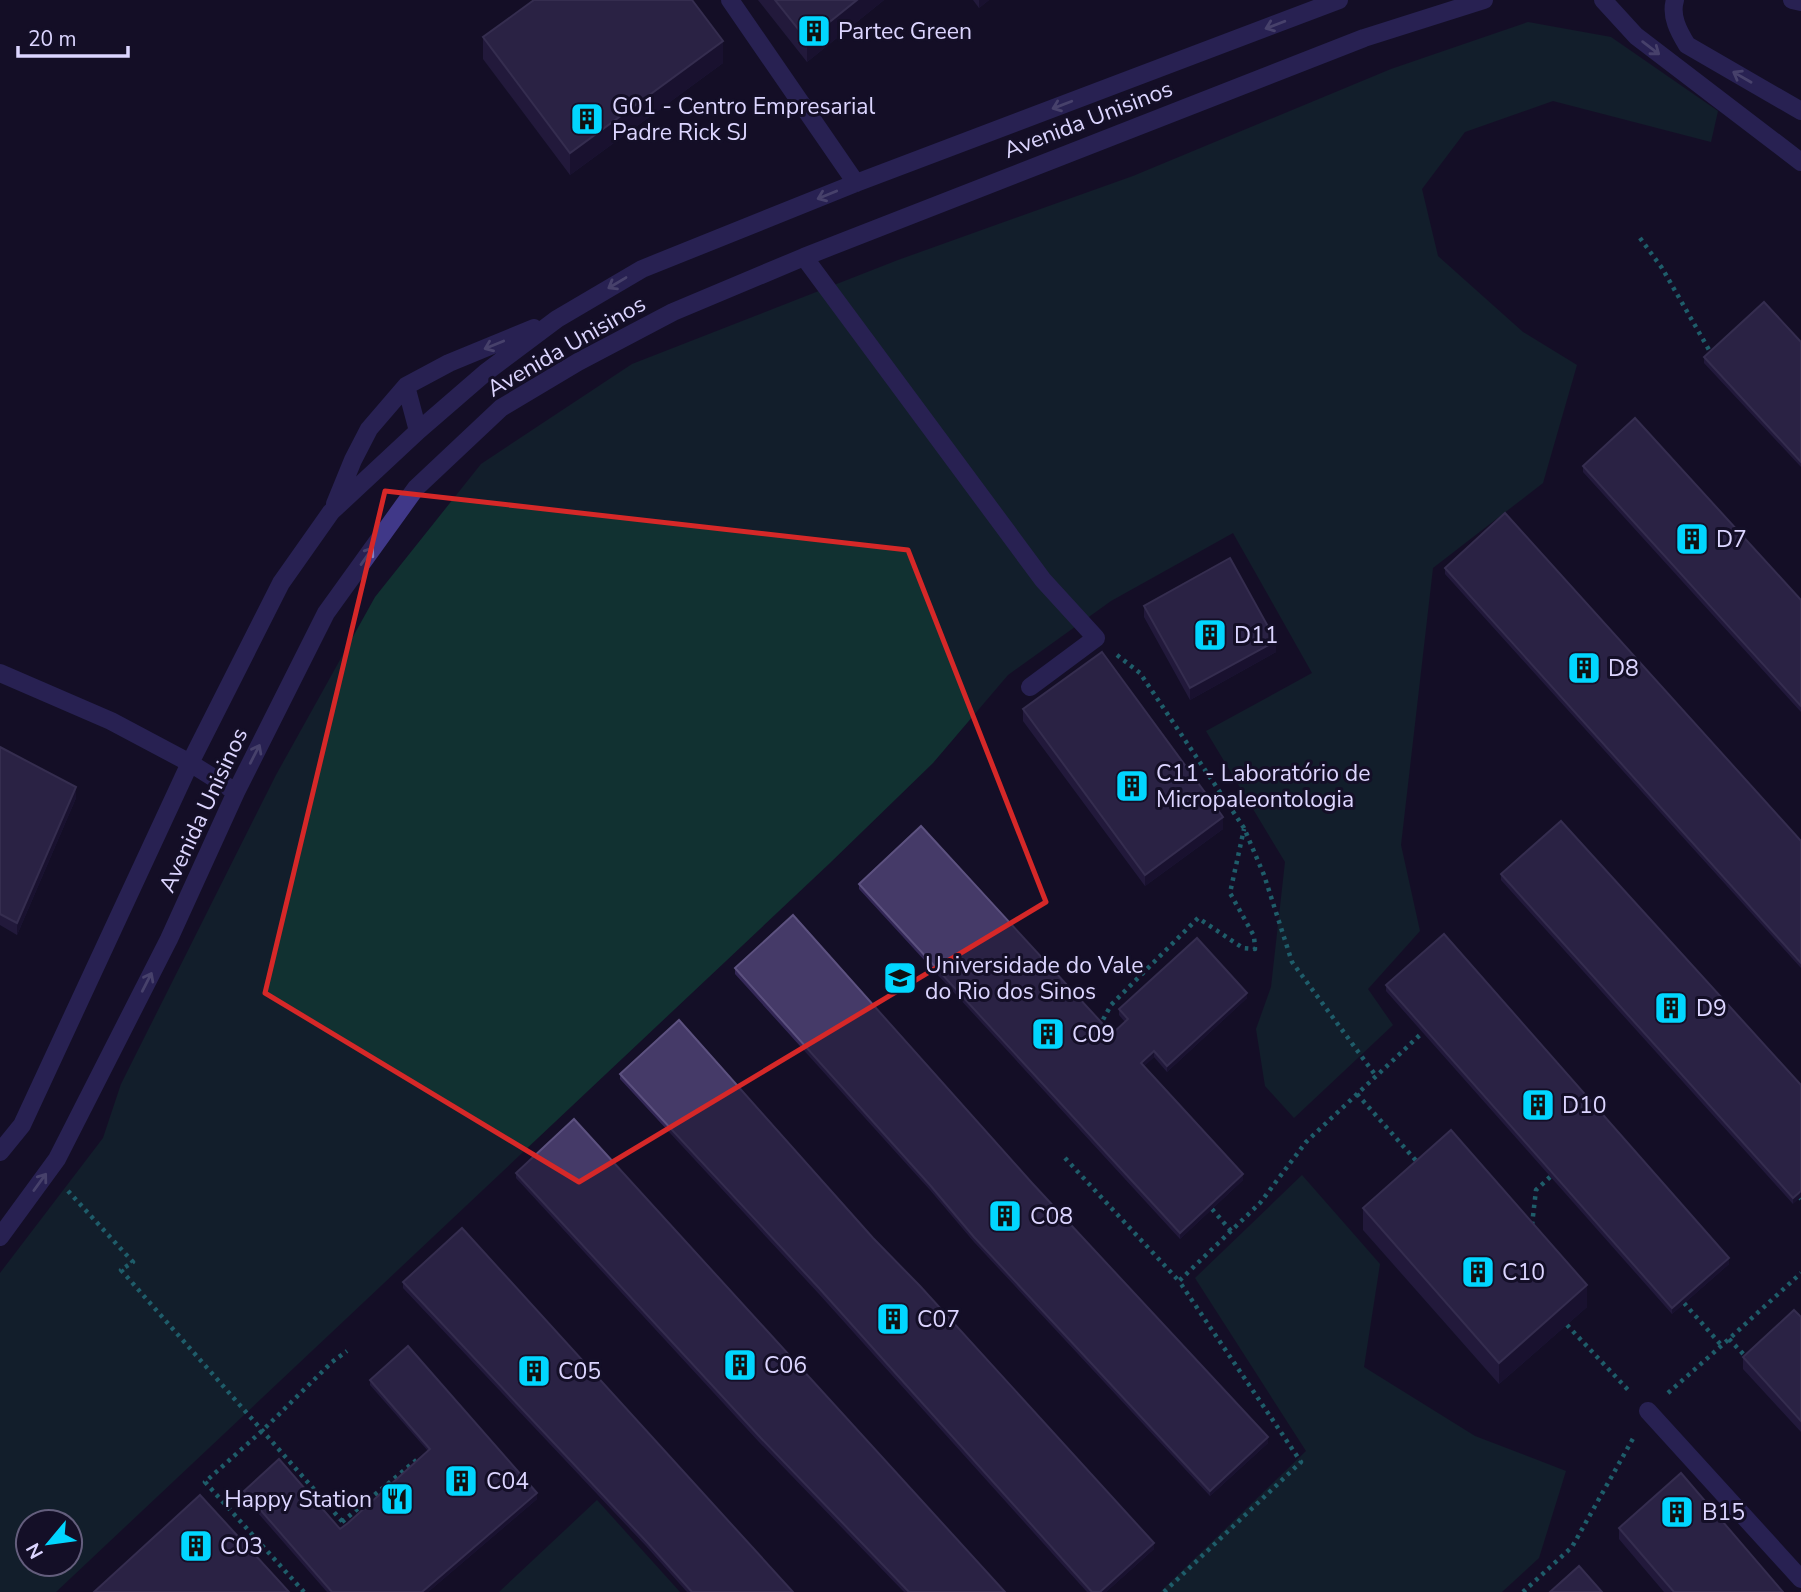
<svg xmlns="http://www.w3.org/2000/svg" width="1801" height="1592" font-family="'Nunito Sans',sans-serif">
<rect width="100%" height="100%" fill="#140f27"/>
<path fill="#113131" fill-rule="evenodd" d="M 1528,22 L 1611,37 L 1718,111 L 1711,142 L 1553,101 L 1465,132 L 1422,189 L 1438,256 L 1523,332 L 1577,365 L 1543,483 L 1433,568 L 1401,845 L 1420,931 L 1368,989 L 1393,1025 L 1294,1118 L 1265,1086 L 1256,1029 L 1271,987 L 1285,862 L 1206,731 L 1312,673 L 1233,533 L 1111,601 L 1008,675 L 933,763 L 830,863 L 56,1592 L 0,1592 L 0,1273 L 103,1138 L 121,1084 L 276,775 L 375,597 L 481,464 L 632,364 L 898,260 L 1133,176 L 1391,69 ZM 28,1522 L 70,1522 L 70,1564 L 28,1564 Z
M 1302,1175 L 1380,1264 L 1364,1367 L 1475,1436 L 1566,1471 L 1539,1558 L 1502,1592 L 1160,1592 L 1306,1451 L 1195,1278 Z
M 597,1500 L 680,1592 L 499,1592 Z"/>
<g fill="none" stroke-linecap="round" stroke-linejoin="round">
<path stroke="#2bbcbd" stroke-width="4.5" stroke-dasharray="3.5 5" stroke-linecap="butt" d="M 1640,238 L 1662,268 L 1712,355
M 1117,655 L 1140,673 L 1244,828 L 1264,875 L 1292,962 L 1376,1076
M 1099,1027 L 1111,1005 L 1198,918 L 1243,948 L 1255,949 L 1254,936 L 1230,893 L 1244,829
M 1357,1094 L 1419,1164
M 1065,1158 L 1179,1281
M 68,1191 L 133,1262 L 121,1270 L 348,1528
M 1800,1198 L 1801,1199
M 1212,1209 L 1231,1231
M 1532,1225 L 1536,1190 L 1550,1177
M 1684,1303 L 1722,1346
M 1567,1325 L 1631,1393
M 1729,1339 L 1748,1359
M 1668,1393 L 1729,1339 L 1801,1273
M 342,1522 L 420,1457 L 423,1461
M 304,1592 L 205,1482 L 263,1430 L 332,1362 L 347,1351
M 1164,1592 L 1301,1462 L 1179,1281 L 1260,1203 L 1306,1142 L 1422,1033
M 1523,1592 L 1572,1547 L 1635,1435"/>
<path stroke="#403888" stroke-width="18" d="M 730,0 L 856,183
M 1603,0 L 1636,36 L 1801,162
M 1675,0 C 1670,16 1679,32 1687,45 L 1801,111
M 1792,0 L 1801,2
M 804,257 L 1043,580 L 1096,638 L 1030,687
M 406,386 L 418,431
M 335,504 L 353,460 L 369,429 L 406,386 L 449,363 L 534,328
M 0,673 L 111,721 L 190,763 L 236,792
M 0,1152 L 22,1125 L 190,763 L 281,583 L 331,512 L 418,431 L 485,373 L 557,319 L 642,269 L 856,183 L 1339,0
M 0,1237 L 57,1159 L 169,939 L 236,792 L 326,613 L 416,488 L 501,408 L 578,362 L 673,312 L 804,257 L 1364,38 L 1484,0
M 1648,1411 L 1801,1579"/>
</g>
<path fill="#332756" d="M 758,0 L 884,0 L 807,62 Z
M 973,0 L 989,0 L 979,8 Z
M 483,37 L 723,63 L 570,175 L 483,59 Z
M 1801,342 L 1801,467 L 1704,363 L 1704,357 Z
M 1583,466 L 1801,600 L 1801,712 L 1583,472 Z
M 1445,568 L 1801,841 L 1801,968 L 1445,574 Z
M 1144,606 L 1276,652 L 1190,700 L 1144,617 Z
M 1023,709 L 1223,829 L 1145,886 L 1023,721 Z
M 0,747 L 76,798 L 17,935 L 0,925 Z
M 1501,874 L 1801,1085 L 1793,1204 L 1501,880 Z
M 859,884 L 1112,1034 L 1125,1022 L 1119,1015 L 1119,1009 L 1247,998 L 1167,1072 L 1154,1057 L 1144,1066 L 1243,1180 L 1180,1239 L 859,889 Z
M 735,968 L 1032,1183 L 1268,1443 L 1210,1496 L 974,1242 L 930,1190 L 735,974 Z
M 1386,985 L 1729,1264 L 1672,1314 L 1386,991 Z
M 620,1074 L 873,1238 L 1154,1549 L 1106,1592 L 1087,1592 L 819,1294 L 620,1079 Z
M 516,1173 L 1005,1592 L 904,1592 L 759,1442 L 516,1178 Z
M 1363,1208 L 1587,1307 L 1499,1384 L 1363,1230 Z
M 403,1282 L 793,1592 L 687,1592 L 646,1546 L 403,1288 Z
M 1801,1317 L 1801,1432 L 1743,1369 L 1743,1357 Z
M 370,1380 L 537,1499 L 428,1592 L 327,1592 L 244,1497 L 244,1491 L 340,1529 L 348,1523 L 428,1451 L 370,1385 Z
M 1619,1528 L 1783,1592 L 1664,1592 L 1619,1539 Z"/>
<path fill="#1f163b" d="M 857,0 L 884,0 L 807,62 L 807,40 Z
M 979,0 L 989,0 L 979,8 Z
M 723,41 L 723,63 L 570,175 L 570,153 Z
M 1276,641 L 1276,652 L 1190,700 L 1190,688 Z
M 76,787 L 76,798 L 17,935 L 17,923 Z
M 1223,817 L 1223,829 L 1145,886 L 1145,875 Z
M 1247,993 L 1247,998 L 1167,1072 L 1167,1066 Z
M 1154,1051 L 1154,1057 L 1141,1069 L 1141,1063 Z
M 1243,1174 L 1243,1180 L 1180,1239 L 1180,1233 Z
M 1801,1191 L 1801,1197 L 1793,1204 L 1793,1198 Z
M 1729,1258 L 1729,1264 L 1672,1314 L 1672,1308 Z
M 1587,1285 L 1587,1307 L 1499,1384 L 1499,1363 Z
M 1268,1437 L 1268,1443 L 1210,1496 L 1210,1491 Z
M 537,1493 L 537,1499 L 428,1592 L 422,1592 Z
M 1154,1543 L 1154,1549 L 1106,1592 L 1100,1592 Z"/>
<path fill="#453a68" stroke="#5d5280" stroke-width="2" d="M 534,0 L 692,0 L 723,41 L 570,153 L 483,37 Z
M 775,0 L 857,0 L 807,40 Z
M 1764,302 L 1801,342 L 1801,462 L 1704,357 Z
M 1635,418 L 1801,600 L 1801,706 L 1583,466 Z
M 1505,513 L 1801,841 L 1801,963 L 1445,568 Z
M 1230,558 L 1276,641 L 1190,688 L 1144,606 Z
M 1102,652 L 1223,817 L 1145,875 L 1023,709 Z
M 0,747 L 76,787 L 17,923 L 0,914 Z
M 1561,821 L 1801,1085 L 1801,1191 L 1793,1198 L 1501,874 Z
M 921,826 L 1112,1034 L 1128,1019 L 1119,1009 L 1197,938 L 1247,993 L 1167,1066 L 1154,1051 L 1141,1063 L 1243,1174 L 1180,1233 L 859,884 Z
M 793,915 L 1032,1183 L 1268,1437 L 1210,1491 L 974,1237 L 930,1185 L 735,968 Z
M 1444,934 L 1729,1258 L 1672,1308 L 1386,985 Z
M 679,1020 L 873,1238 L 920,1286 L 1154,1543 L 1100,1592 L 1092,1592 L 819,1288 L 620,1074 Z
M 574,1119 L 1005,1592 L 909,1592 L 759,1436 L 516,1173 Z
M 1451,1130 L 1587,1285 L 1499,1363 L 1363,1208 Z
M 462,1228 L 793,1592 L 692,1592 L 646,1541 L 403,1282 Z
M 1794,1310 L 1801,1317 L 1801,1421 L 1743,1357 Z
M 408,1346 L 537,1493 L 422,1592 L 332,1592 L 244,1491 L 279,1459 L 340,1529 L 348,1523 L 430,1449 L 370,1380 Z
M 1681,1473 L 1783,1592 L 1674,1592 L 1619,1528 Z
M 200,1495 L 289,1592 L 94,1592 Z
M 1579,1566 L 1602,1592 L 1550,1592 Z"/>
<defs><path id="oneway-shaft" d="M-6 0H5M1.5-3L5.5 0L1.5 3" fill="none" stroke-width="1.6" stroke-linecap="round" stroke-linejoin="round" transform="scale(1.75)"/></defs>
<g stroke="#867fbe">
<use href="#oneway-shaft" transform="translate(1275 25) rotate(159)"/>
<use href="#oneway-shaft" transform="translate(1651 48) rotate(37)"/>
<use href="#oneway-shaft" transform="translate(1742 77) rotate(-150)"/>
<use href="#oneway-shaft" transform="translate(1062 105) rotate(159)"/>
<use href="#oneway-shaft" transform="translate(827 195) rotate(158)"/>
<use href="#oneway-shaft" transform="translate(617 283) rotate(149)"/>
<use href="#oneway-shaft" transform="translate(494 345) rotate(158)"/>
<use href="#oneway-shaft" transform="translate(367 556) rotate(-55)"/>
<use href="#oneway-shaft" transform="translate(255 754) rotate(-63)"/>
<use href="#oneway-shaft" transform="translate(147 982) rotate(-63)"/>
<use href="#oneway-shaft" transform="translate(40 1182) rotate(-54)"/>
</g>
<path d="M0 0H1801V1592H0ZM 385,491 L 908,550 L 1046,902 L 579,1182 L 265,993 Z" fill="#140f27" fill-opacity=".55" fill-rule="evenodd"/>
<path fill="none" stroke="#d62828" stroke-width="5" stroke-linejoin="round" d="M 385,491 L 908,550 L 1046,902 L 579,1182 L 265,993 Z"/>
<defs>
<symbol id="building-square" viewBox="-11 -11 22 22"><rect x="-9" y="-9" width="18" height="18" rx="4" fill="#01d6ff" stroke="#140f27"/><path d="M-4-6H4V6H1V3H-1V6H-4ZM-2.5-4.3h1.7v1.8h-1.7ZM.8-4.3h1.7v1.8H.8ZM-2.5-1h1.7V.8h-1.7ZM.8-1h1.7V.8H.8Z" fill="#111"/></symbol>
<symbol id="university-square" viewBox="-11 -11 22 22"><rect x="-9" y="-9" width="18" height="18" rx="4" fill="#01d6ff" stroke="#140f27"/><path d="M0-5L7-2L0 1L-7-2ZM-4 1L0 2.5L4 1V4Q0 6-4 4Z" fill="#111"/></symbol>
<symbol id="restaurant-square" viewBox="-11 -11 22 22"><rect x="-9" y="-9" width="18" height="18" rx="4" fill="#01d6ff" stroke="#140f27"/><path d="M-5-6h1v4h1v-4h1v4h1v-4h1v5L-1.5 .5V6h-2V.5L-5-1ZM5-6V6H3V1.5H1.5Q1.5-4 5-6Z" fill="#111"/></symbol>
</defs>
<g fill-rule="evenodd">
<use href="#building-square" x="795" y="12" width="38" height="38"/>
<use href="#building-square" x="568" y="100" width="38" height="38"/>
<use href="#building-square" x="1673" y="520" width="38" height="38"/>
<use href="#building-square" x="1191" y="616" width="38" height="38"/>
<use href="#building-square" x="1565" y="649" width="38" height="38"/>
<use href="#building-square" x="1113" y="767" width="38" height="38"/>
<use href="#university-square" x="881" y="959" width="38" height="38"/>
<use href="#building-square" x="1652" y="989" width="38" height="38"/>
<use href="#building-square" x="1029" y="1015" width="38" height="38"/>
<use href="#building-square" x="1519" y="1086" width="38" height="38"/>
<use href="#building-square" x="986" y="1197" width="38" height="38"/>
<use href="#building-square" x="1459" y="1253" width="38" height="38"/>
<use href="#building-square" x="874" y="1300" width="38" height="38"/>
<use href="#building-square" x="721" y="1346" width="38" height="38"/>
<use href="#building-square" x="515" y="1352" width="38" height="38"/>
<use href="#building-square" x="442" y="1462" width="38" height="38"/>
<use href="#restaurant-square" x="378" y="1480" width="38" height="38"/>
<use href="#building-square" x="1658" y="1493" width="38" height="38"/>
<use href="#building-square" x="177" y="1527" width="38" height="38"/>
</g>
<g text-anchor="middle" stroke-width="6" stroke-linejoin="round" paint-order="stroke">
<g font-size="23" fill="#dcd5ff" stroke="#140f27" text-anchor="start">
<text x="838" y="39">Partec Green</text>
<text x="612" y="114">G01 - Centro Empresarial<tspan x="612" dy="26">Padre Rick SJ</tspan></text>
<text x="1716" y="547">D7</text>
<text x="1234" y="643">D11</text>
<text x="1608" y="676">D8</text>
<text x="1156" y="781">C11 - Laboratório de<tspan x="1156" dy="26">Micropaleontologia</tspan></text>
<text x="925" y="973">Universidade do Vale<tspan x="925" dy="26">do Rio dos Sinos</tspan></text>
<text x="1696" y="1016">D9</text>
<text x="1072" y="1042">C09</text>
<text x="1562" y="1113">D10</text>
<text x="1030" y="1224">C08</text>
<text x="1502" y="1280">C10</text>
<text x="917" y="1327">C07</text>
<text x="764" y="1373">C06</text>
<text x="558" y="1379">C05</text>
<text x="486" y="1489">C04</text>
<text x="372" y="1507" text-anchor="end">Happy Station</text>
<text x="1702" y="1520">B15</text>
<text x="220" y="1554">C03</text>
</g>
<g font-size="23" fill="#dcd5ff" stroke="#140f27">
<text transform="translate(1088 119) rotate(-21)" y="8">Avenida Unisinos</text>
<text transform="translate(566 346) rotate(-30)" y="8">Avenida Unisinos</text>
<text transform="translate(203 810) rotate(-65)" y="8">Avenida Unisinos</text>
</g>
</g>
<g transform="translate(49 1543) rotate(241)"><circle r="33" fill="#140f27" stroke="#645e7d" stroke-width="2"/>
<path d="M0-5L12 26L0 18L-12 26Z" fill="#01d6ff"/>
<text y="-10" font-size="19" font-weight="bold" text-anchor="middle" fill="#dcd5ff">N</text>
</g>
<path d="M18 46v10h110v-10" fill="none" stroke="#dcd5ff" stroke-width="3.5"/>
<text x="28" y="46" font-size="21" fill="#dcd5ff" stroke="#140f27" stroke-width="5" paint-order="stroke">20 m</text>
</svg>
